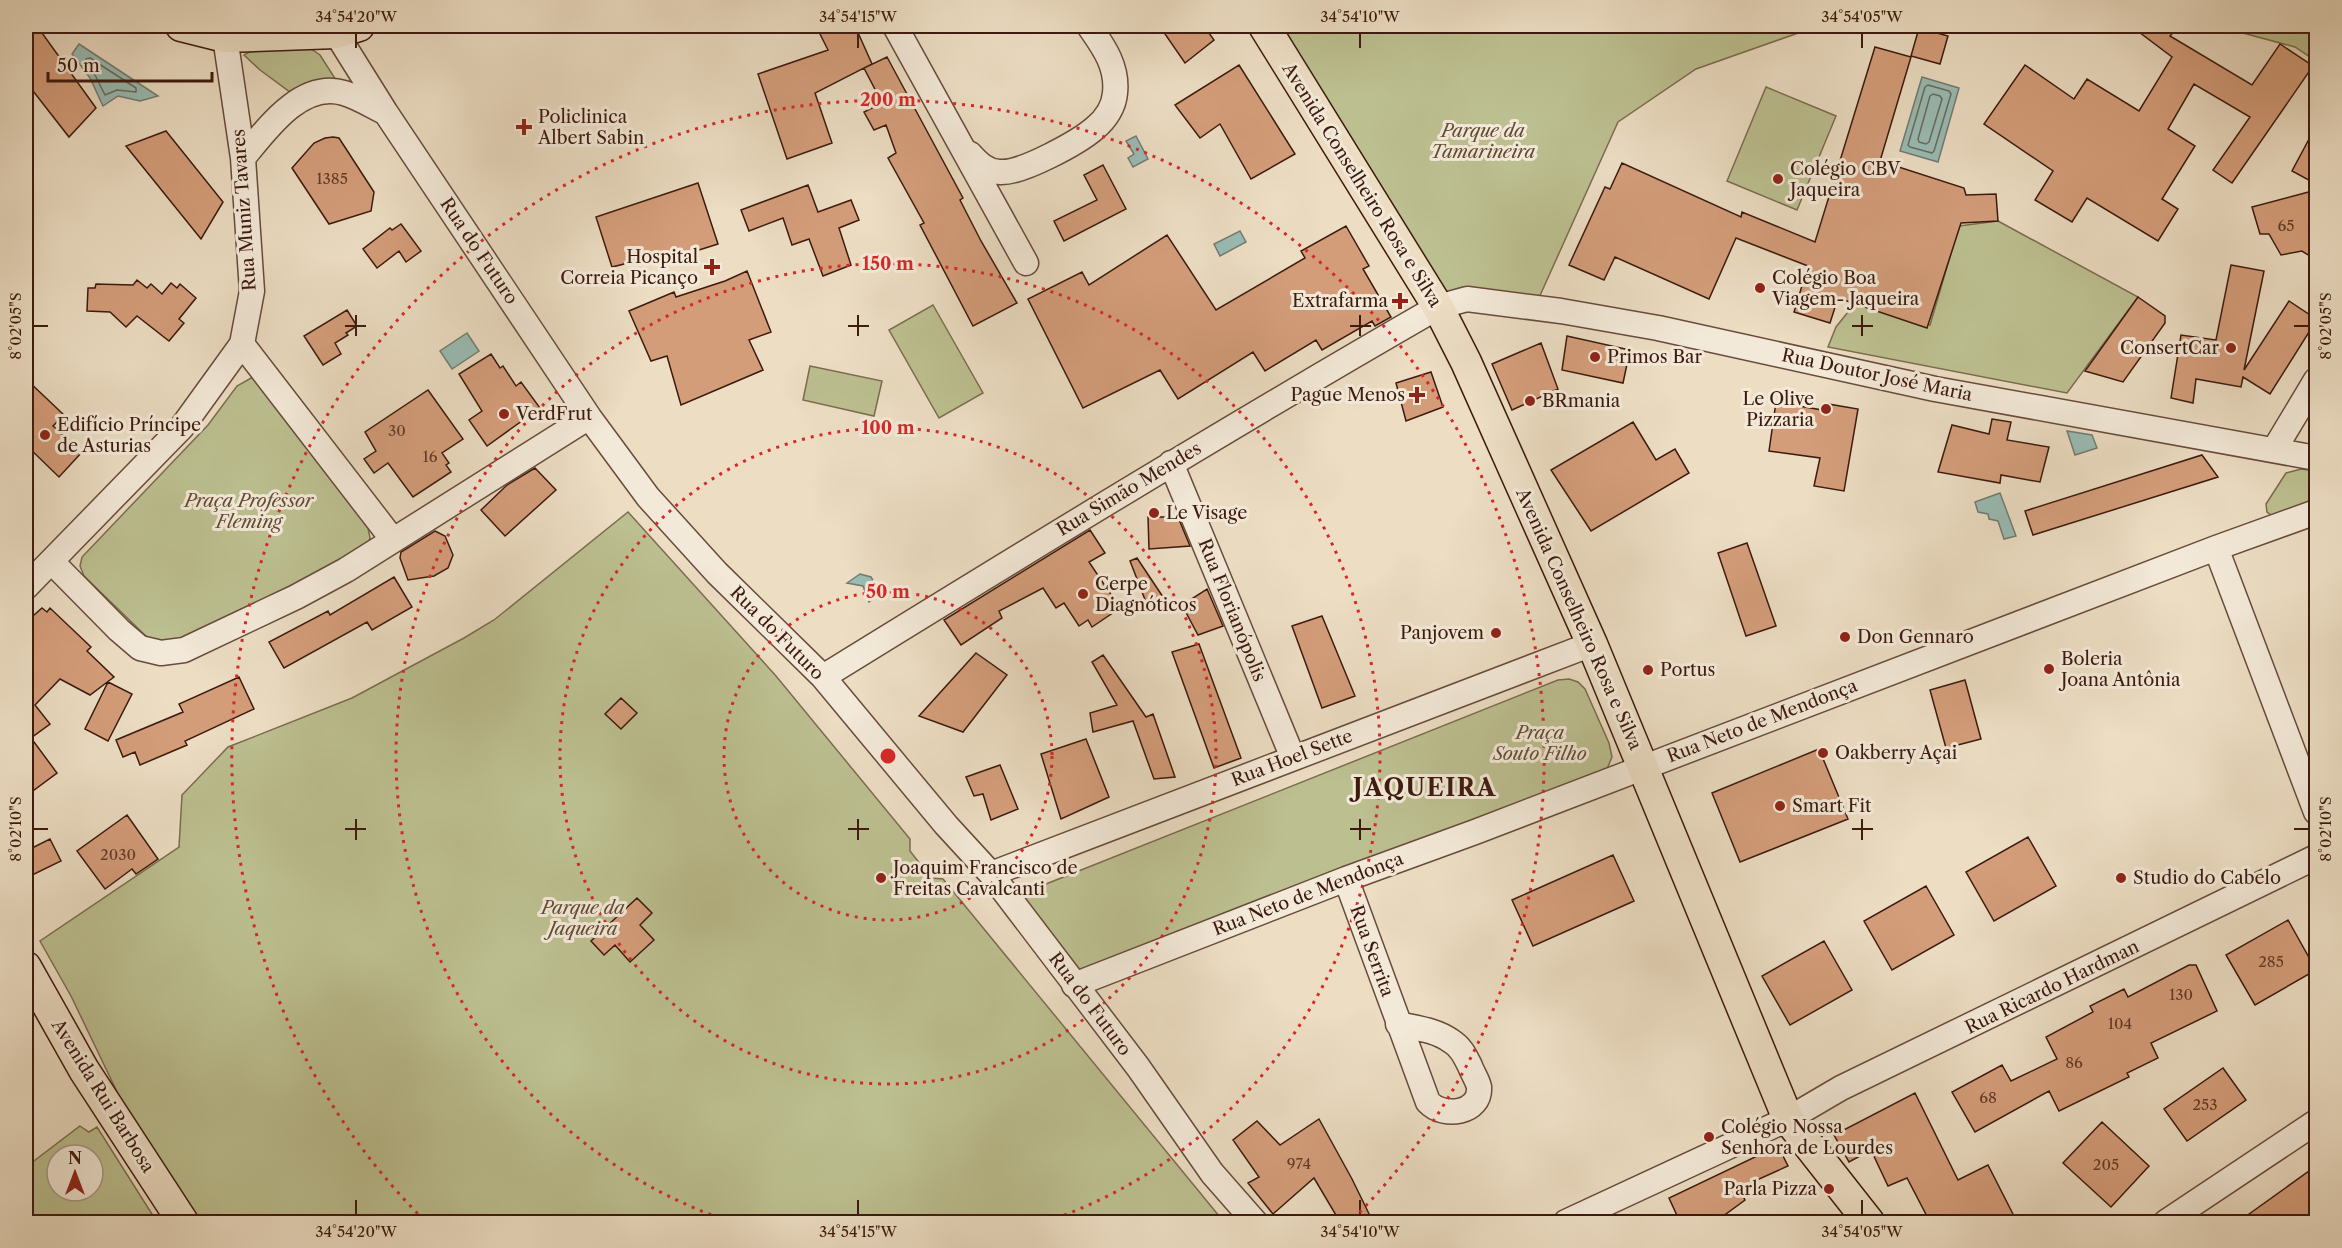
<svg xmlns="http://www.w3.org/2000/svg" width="2342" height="1248" font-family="'Libre Caslon Text',serif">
<rect width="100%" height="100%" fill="#ecddc3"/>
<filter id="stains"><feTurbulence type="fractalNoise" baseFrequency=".00333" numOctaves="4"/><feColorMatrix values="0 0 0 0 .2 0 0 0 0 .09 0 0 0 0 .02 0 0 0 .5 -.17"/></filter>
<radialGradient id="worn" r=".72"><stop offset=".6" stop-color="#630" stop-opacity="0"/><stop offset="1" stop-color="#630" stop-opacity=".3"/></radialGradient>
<path fill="#bcbf90" stroke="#7c6c4f" stroke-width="1.5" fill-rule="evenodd" d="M 1275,26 L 1818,26 L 1696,69 L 1618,122 L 1538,300 L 1440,291 Z
M 2217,26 L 2316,26 L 2316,61 L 2295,47 Z
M 310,48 L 320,55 L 336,80 C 312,81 312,79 290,92 L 260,70 L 244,55 C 256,46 294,48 310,48 Z
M 1766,87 L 1836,116 L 1797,210 L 1727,181 Z
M 1998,221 L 2138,297 L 2067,393 L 1828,347 L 1836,327 L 1856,302 L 1930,325 L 1959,226 Z
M 933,305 L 983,393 L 939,418 L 889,330 Z
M 810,366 L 882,381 L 874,416 L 803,400 Z
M 251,378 L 256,378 L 348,498 L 368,528 L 370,538 L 366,548 L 178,643 L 151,641 L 84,576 L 80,566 L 82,557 L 208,425 L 237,386 Z
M 2301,469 L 2316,471 L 2316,501 L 2272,516 L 2267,512 L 2266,504 L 2286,473 Z
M 628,512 L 776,676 L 910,839 L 910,851 L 931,878 L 943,879 L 1224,1222 L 199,1222 L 120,1098 L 71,996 L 40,941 L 179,847 L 182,795 L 228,747 L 352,698 L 464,638 L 494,620 Z
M 1569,679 L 1578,682 L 1585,689 L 1609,743 L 1612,757 L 1607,769 L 1079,971 L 1025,899 L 1036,888 L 1558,680 Z
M 80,1126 L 89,1132 L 97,1127 L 157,1222 L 26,1222 L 26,1167 ZM 57,1155 L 93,1155 L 93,1191 L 57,1191 Z"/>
<path fill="#99bcb4" stroke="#747b72" stroke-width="1.5" d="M 79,44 L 158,96 L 140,101 L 118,96 L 103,106 L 90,78 L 72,54 Z
M 1922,77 L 1959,88 L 1938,162 L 1900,151 Z
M 1136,136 L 1148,159 L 1133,167 L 1128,158 L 1134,154 L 1126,141 Z
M 1240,231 L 1246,242 L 1220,256 L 1214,244 Z
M 467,333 L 479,351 L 452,369 L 440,351 Z
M 2067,431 L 2092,435 L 2097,448 L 2075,455 Z
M 2000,493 L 2016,536 L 2004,539 L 1998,521 L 1989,519 L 1988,514 L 1978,512 L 1975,502 Z
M 860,574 L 871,577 L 880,592 L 869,602 L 863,586 L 847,583 Z"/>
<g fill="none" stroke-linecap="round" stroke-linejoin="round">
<path stroke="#6a6b61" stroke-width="1.5" d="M 90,58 L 136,88 L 136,92 L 117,90 L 105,95 L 95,75 L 85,62 L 86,59 Z
M 1928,85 L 1949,91 L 1951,94 L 1934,151 L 1932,153 L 1910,147 L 1908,145 L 1925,87 Z
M 1933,94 L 1940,96 L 1942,99 L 1929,142 L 1926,144 L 1919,142 L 1918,139 L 1930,96 Z"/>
</g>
<path fill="#d49d7a" stroke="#3c1a0e" stroke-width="1.5" d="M 26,26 L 37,26 L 96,108 L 69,137 L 26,82 Z
M 816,26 L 855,26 L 872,64 L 815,93 L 832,143 L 787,159 L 758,74 L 828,50 Z
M 1178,26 L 1204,26 L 1214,40 L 1185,63 L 1165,34 Z
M 2131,26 L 2179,26 L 2170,36 L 2252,85 L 2280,44 L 2313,66 L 2232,183 L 2213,170 L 2250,117 L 2194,84 L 2168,129 L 2195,146 L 2162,199 L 2178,209 L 2158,241 L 2087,198 L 2072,222 L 2035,200 L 2053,171 L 1984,124 L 2025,65 L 2074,99 L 2087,79 L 2139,111 L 2172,57 Z
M 1919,28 L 1948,36 L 1940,64 L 1911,56 Z
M 1875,47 L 1911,57 L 1880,161 L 1964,188 L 1966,195 L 1996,194 L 1998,221 L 1961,223 L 1927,328 L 1838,298 L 1830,323 L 1794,312 L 1808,266 L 1736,238 L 1709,299 L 1615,257 L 1604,280 L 1569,265 L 1605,187 L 1610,189 L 1622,163 L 1741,217 L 1742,212 L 1815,242 Z
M 887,57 L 963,198 L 960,200 L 981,241 L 1017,303 L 973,326 L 920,225 L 924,223 L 888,158 L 896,153 L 886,125 L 874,130 L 864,112 L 882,103 L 864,68 Z
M 1239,65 L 1295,154 L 1251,179 L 1220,124 L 1200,138 L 1175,105 Z
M 2316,126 L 2316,184 L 2292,171 Z
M 166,131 L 223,202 L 201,239 L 126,146 Z
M 333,137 L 339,138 L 374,192 L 371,211 L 329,224 L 292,168 L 314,143 L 325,138 Z
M 1103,165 L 1126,209 L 1064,241 L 1054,221 L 1097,200 L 1084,175 Z
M 698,183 L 718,244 L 658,263 L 656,256 L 612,267 L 596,217 Z
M 808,185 L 818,212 L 851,200 L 859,220 L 839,228 L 851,265 L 823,276 L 809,239 L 792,245 L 783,218 L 749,231 L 741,210 Z
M 2316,190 L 2316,260 L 2302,251 L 2281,255 L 2269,234 L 2260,234 L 2252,207 Z
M 401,224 L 421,251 L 406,262 L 399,251 L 377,268 L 363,249 L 390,228 L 392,230 Z
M 1346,226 L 1369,266 L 1363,269 L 1391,317 L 1375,326 L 1372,321 L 1322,350 L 1316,340 L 1265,371 L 1253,352 L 1178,399 L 1160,370 L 1083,408 L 1028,299 L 1082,272 L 1089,285 L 1167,235 L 1216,310 L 1305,258 L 1301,251 Z
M 2231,265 L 2264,271 L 2244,370 L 2289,301 L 2316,319 L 2316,321 L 2270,394 L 2243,377 L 2241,387 L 2196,379 L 2193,403 L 2171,398 L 2181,335 L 2216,340 Z
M 747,271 L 771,332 L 749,340 L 763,370 L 681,405 L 667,356 L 651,361 L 629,311 L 674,292 L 676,297 L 725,281 Z
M 137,280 L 147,288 L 151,284 L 162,294 L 171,283 L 177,288 L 180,284 L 196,298 L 179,319 L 184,323 L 169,341 L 137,316 L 126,327 L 110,312 L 87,311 L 88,288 L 95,288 L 96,284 L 133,285 Z
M 2138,297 L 2165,316 L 2165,323 L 2123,382 L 2085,371 Z
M 347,310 L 357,326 L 346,333 L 348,335 L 335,343 L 341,354 L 323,365 L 304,336 Z
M 1567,336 L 1630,350 L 1623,383 L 1562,370 Z
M 1541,343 L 1558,389 L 1512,410 L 1492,364 Z
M 491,354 L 500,368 L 503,366 L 516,386 L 521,382 L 540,408 L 487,446 L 469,420 L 482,411 L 459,374 Z
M 1431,372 L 1443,407 L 1406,421 L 1396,383 Z
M 26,379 L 64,415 L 53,426 L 82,452 L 59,477 L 26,445 Z
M 428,390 L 463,439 L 442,453 L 449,463 L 446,465 L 451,472 L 413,497 L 388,463 L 374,473 L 364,459 L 376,451 L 365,432 Z
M 1776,402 L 1828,411 L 1828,404 L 1858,409 L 1844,491 L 1814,486 L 1820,458 L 1769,451 Z
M 1992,419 L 2011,422 L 2007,440 L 2049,447 L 2040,482 L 2001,475 L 2000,483 L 1938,472 L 1952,425 L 1989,434 Z
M 1633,422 L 1656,460 L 1675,449 L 1689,473 L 1591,531 L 1551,470 Z
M 2202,455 L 2218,477 L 2033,535 L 2025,511 Z
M 535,468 L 556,490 L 505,536 L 481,510 L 507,485 Z
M 1148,517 L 1178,517 L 1190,546 L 1149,549 Z
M 1090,530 L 1105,553 L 1089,562 L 1120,608 L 1092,627 L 1088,620 L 1079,626 L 1064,603 L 1056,608 L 1043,588 L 999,611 L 1002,618 L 961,645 L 944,620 Z
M 435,531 L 445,536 L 453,555 L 448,568 L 434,576 L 408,580 L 400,558 L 401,552 Z
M 1747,543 L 1776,626 L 1746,636 L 1718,553 Z
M 1137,558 L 1167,603 L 1149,610 L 1130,561 Z
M 394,577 L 412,607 L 372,630 L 367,622 L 284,668 L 269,642 L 328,611 L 330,615 Z
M 1207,589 L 1223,626 L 1198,635 L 1182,605 Z
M 42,608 L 47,612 L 50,608 L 91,647 L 87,651 L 114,677 L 90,695 L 60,679 L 35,705 L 50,724 L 31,738 L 57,773 L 26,796 L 26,622 Z
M 1322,616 L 1355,696 L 1322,708 L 1292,626 Z
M 1199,644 L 1241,758 L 1214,768 L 1172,652 Z
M 976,653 L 1007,675 L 963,732 L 919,716 Z
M 1103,655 L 1146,717 L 1153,714 L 1175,777 L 1154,779 L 1133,721 L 1093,732 L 1090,713 L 1117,705 L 1092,662 Z
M 239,677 L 254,709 L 185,741 L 187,745 L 140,765 L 135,752 L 123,757 L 116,740 L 183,712 L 179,704 Z
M 1965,680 L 1981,739 L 1946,748 L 1930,690 Z
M 108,682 L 132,694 L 108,741 L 85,729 Z
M 621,698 L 637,713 L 621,729 L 605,714 Z
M 1086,739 L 1109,797 L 1061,819 L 1041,754 Z
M 1819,749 L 1848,819 L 1740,862 L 1712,793 Z
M 1000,765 L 1018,809 L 991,820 L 983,794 L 974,796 L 966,777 Z
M 127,815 L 158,859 L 136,874 L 132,869 L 105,889 L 77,851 Z
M 2028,837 L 2056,886 L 1994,921 L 1966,872 Z
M 50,839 L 61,861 L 26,878 L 26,851 Z
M 1613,855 L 1634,901 L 1533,946 L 1512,900 Z
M 1926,886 L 1954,935 L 1892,970 L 1864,921 Z
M 637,898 L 652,913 L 640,925 L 654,940 L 630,962 L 615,945 L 604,955 L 591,941 Z
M 2288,920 L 2316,970 L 2255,1005 L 2226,955 Z
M 1824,941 L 1852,990 L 1790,1025 L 1762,976 Z
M 2189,965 L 2196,965 L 2217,1011 L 2151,1043 L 2158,1058 L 2127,1073 L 2129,1077 L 2059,1111 L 2049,1091 L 1975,1132 L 1952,1092 L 2002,1065 L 2011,1081 L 2057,1059 L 2046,1037 L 2093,1012 L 2090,1006 L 2124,989 L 2128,997 Z
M 2223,1068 L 2246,1100 L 2187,1141 L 2164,1109 Z
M 1915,1093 L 1958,1180 L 1988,1165 L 2017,1222 L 1930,1222 L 1907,1178 L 1888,1186 L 1871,1150 L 1849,1162 L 1834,1135 Z
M 1319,1119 L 1352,1179 L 1373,1222 L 1340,1222 L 1314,1178 L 1273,1214 L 1248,1183 L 1259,1177 L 1233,1140 L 1257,1121 L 1280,1145 Z
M 2102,1122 L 2149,1166 L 2111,1207 L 2063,1163 Z
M 1778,1146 L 1788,1166 L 1739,1188 L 1745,1200 L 1715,1222 L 1680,1222 L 1669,1198 Z
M 2316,1166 L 2316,1222 L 2238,1222 Z"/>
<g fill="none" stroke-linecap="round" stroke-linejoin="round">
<defs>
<path id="minor" d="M 325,26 L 336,33 L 386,113 L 589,417 L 648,497 L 717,573 L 823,677 L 946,825 L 991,874 L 1138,1067 L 1212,1173 L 1255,1222
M 895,26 L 1026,263
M 970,154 C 978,163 987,172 1000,172 C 1021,174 1079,142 1095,128 C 1106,119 1114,106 1115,93 C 1118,66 1103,46 1089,26
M 243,158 C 266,130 301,80 344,93 C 358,97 372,106 386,113
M 242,344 L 393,540
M 2274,450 L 2316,380
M 1171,463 L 1293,758
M 2216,548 L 2316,812
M 52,562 L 119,630 L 140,648 L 161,653 L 184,650 L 296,597 L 346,570 L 589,417
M 26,587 L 182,427 L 242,344 L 252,291 L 243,158 L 225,37
M 823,677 C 1027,551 1231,426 1438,307 L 1467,299 L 1561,311 L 1658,328 L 1935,389 L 2316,458
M 991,874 L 1592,644
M 1346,879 L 1428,1102 C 1444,1119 1481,1113 1479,1087 C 1478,1081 1472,1072 1470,1066 C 1465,1056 1461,1047 1451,1041 C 1436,1030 1416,1028 1398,1024
M 1074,985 L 1346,879 L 1475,832 L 2216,548 L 2316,512
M 1566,1222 L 1788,1119 L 1841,1088 L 2316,857
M 2166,1222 L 2316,1122"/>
<path id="major" d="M 181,26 L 225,37 L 336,33 L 359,26
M 1264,26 L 1438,307 L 1466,362 L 1592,644 L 1788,1119 L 1869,1222
M 26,967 L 84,1070 L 183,1222"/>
</defs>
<use href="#minor" stroke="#684b3b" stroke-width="27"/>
<use href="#major" stroke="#3c1a0e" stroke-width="33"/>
<use href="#minor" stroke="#f3e9d8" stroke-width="24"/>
<use href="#major" stroke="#ecddc3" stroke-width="30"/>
</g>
<path fill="none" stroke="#3c1a0e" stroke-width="2" d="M 356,33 L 356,48M 858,33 L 858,48M 1360,33 L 1360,48M 1862,33 L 1862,48M 356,315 L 356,336M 858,315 L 858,336M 1360,315 L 1360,336M 1862,315 L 1862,336M 33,326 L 48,326M 345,326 L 366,326M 848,326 L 869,326M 1350,326 L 1371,326M 1852,326 L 1873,326M 2294,326 L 2309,326M 356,819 L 356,840M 858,819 L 858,840M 1360,819 L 1360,840M 1862,819 L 1862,840M 33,829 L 48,829M 345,829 L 366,829M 848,829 L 869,829M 1350,829 L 1371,829M 1852,829 L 1873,829M 2294,829 L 2309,829M 356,1200 L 356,1215M 858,1200 L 858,1215M 1360,1200 L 1360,1215M 1862,1200 L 1862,1215"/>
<g fill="none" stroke="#d62828" stroke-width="3" stroke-dasharray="3 6">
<circle cx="888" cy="756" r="164"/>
<circle cx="888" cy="756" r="328"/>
<path d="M728 1221A492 492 0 1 1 1048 1221"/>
<path d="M424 1220A656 656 0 1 1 1352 1220"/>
</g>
<g fill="#8f2418" stroke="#f3e9d8" stroke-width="2">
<path d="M521 118h6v6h6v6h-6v6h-6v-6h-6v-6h6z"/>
<circle cx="1778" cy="179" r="6"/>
<path d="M709 258h6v6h6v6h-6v6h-6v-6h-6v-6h6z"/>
<circle cx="1760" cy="288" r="6"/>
<path d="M1397 292h6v6h6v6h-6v6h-6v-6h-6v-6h6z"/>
<circle cx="2231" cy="348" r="6"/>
<circle cx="1595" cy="357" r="6"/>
<path d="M1414 386h6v6h6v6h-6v6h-6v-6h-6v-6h6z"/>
<circle cx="1530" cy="401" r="6"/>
<circle cx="1826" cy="409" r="6"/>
<circle cx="504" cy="414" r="6"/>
<circle cx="45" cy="435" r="6"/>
<circle cx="1154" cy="513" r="6"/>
<circle cx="1083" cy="594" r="6"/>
<circle cx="1496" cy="633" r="6"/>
<circle cx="1845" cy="637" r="6"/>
<circle cx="2049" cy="669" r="6"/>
<circle cx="1648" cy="670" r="6"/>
<circle cx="1823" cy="753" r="6"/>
<circle cx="1780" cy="806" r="6"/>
<circle cx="881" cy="878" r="6"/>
<circle cx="2121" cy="878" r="6"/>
<circle cx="1709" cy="1137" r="6"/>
<circle cx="1829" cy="1189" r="6"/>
</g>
<g text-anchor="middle" stroke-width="6" stroke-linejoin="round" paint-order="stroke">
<g font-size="15" fill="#623b29">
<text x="332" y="184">1385</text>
<text x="2286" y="231">65</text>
<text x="397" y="436">30</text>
<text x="430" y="462">16</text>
<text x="118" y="860">2030</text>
<text x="2271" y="967">285</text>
<text x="2181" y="1000">130</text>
<text x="2120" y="1029">104</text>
<text x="2074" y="1068">86</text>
<text x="1988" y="1103">68</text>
<text x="2205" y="1110">253</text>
<text x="1299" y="1169">974</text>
<text x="2106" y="1170">205</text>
</g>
<g font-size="18" fill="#3c1a0e" stroke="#f3e9d8" text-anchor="start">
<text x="538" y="123">Policlinica<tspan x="538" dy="21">Albert Sabin</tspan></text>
<text x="1790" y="175">Colégio CBV<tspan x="1790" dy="21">Jaqueira</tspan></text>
<text x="698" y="263" text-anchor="end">Hospital<tspan x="698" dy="21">Correia Picanço</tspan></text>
<text x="1772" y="284">Colégio Boa<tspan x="1772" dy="21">Viagem- Jaqueira</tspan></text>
<text x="1388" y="307" text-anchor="end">Extrafarma</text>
<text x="2219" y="354" text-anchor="end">ConsertCar</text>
<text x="1607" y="363">Primos Bar</text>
<text x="1405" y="401" text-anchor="end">Pague Menos</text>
<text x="1814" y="405" text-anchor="end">Le Olive<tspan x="1814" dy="21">Pizzaria</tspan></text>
<text x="1542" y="407">BRmania</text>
<text x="516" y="420">VerdFrut</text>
<text x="57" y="431">Edifício Príncipe<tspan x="57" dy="21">de Asturias</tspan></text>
<text x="1166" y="519">Le Visage</text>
<text x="1095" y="590">Cerpe<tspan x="1095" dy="21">Diagnóticos</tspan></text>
<text x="1484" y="639" text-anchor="end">Panjovem</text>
<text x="1857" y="643">Don Gennaro</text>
<text x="2061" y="665">Boleria<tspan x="2061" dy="21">Joana Antônia</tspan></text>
<text x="1660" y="676">Portus</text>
<text x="1835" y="759">Oakberry Açai</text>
<text x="1792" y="812">Smart Fit</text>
<text x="893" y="874">Joaquim Francisco de<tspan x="893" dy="21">Freitas Cavalcanti</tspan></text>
<text x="2133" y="884">Studio do Cabelo</text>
<text x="1721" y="1133">Colégio Nossa<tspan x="1721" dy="21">Senhora de Lourdes</tspan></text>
<text x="1817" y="1195" text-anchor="end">Parla Pizza</text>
</g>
<g font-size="18" font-style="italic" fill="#624c35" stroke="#f3e9d8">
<text x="1483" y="137">Parque da<tspan x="1483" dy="21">Tamarineira</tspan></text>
<text x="249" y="507">Praça Professor<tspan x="249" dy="21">Fleming</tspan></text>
<text x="1540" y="739">Praça<tspan x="1540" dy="21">Souto Filho</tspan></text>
<text x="583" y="914">Parque da<tspan x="583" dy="21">Jaqueira</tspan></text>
</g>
<g font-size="18" fill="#3c1a0e" stroke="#f3e9d8">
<text transform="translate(1362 185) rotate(58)" y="6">Avenida Conselheiro Rosa e Silva</text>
<text transform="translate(244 210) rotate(-94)" y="6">Rua Muniz Tavares</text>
<text transform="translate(479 251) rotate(56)" y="6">Rua do Futuro</text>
<text transform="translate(1877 375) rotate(12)" y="6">Rua Doutor José Maria</text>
<text transform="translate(1129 489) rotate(-31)" y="6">Rua Simão Mendes</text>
<text transform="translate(1232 610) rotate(68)" y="6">Rua Florianópolis</text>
<text transform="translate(1579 619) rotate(66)" y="6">Avenida Conselheiro Rosa e Silva</text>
<text transform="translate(777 633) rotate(45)" y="6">Rua do Futuro</text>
<text transform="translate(1762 721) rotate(-21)" y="6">Rua Neto de Mendonça</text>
<text transform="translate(1292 758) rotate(-21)" y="6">Rua Hoel Sette</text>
<text transform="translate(1308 894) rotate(-21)" y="6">Rua Neto de Mendonça</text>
<text transform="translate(1372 951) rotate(70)" y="6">Rua Serrita</text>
<text transform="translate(2052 987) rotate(-26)" y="6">Rua Ricardo Hardman</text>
<text transform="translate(1090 1004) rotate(53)" y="6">Rua do Futuro</text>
<text transform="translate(103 1096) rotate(58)" y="6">Avenida Rui Barbosa</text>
</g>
<g font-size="24" font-weight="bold" letter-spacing="1.5" fill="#3c1a0e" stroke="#f3e9d8">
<text x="1425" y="796">JAQUEIRA</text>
</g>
</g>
<circle cx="888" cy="756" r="9" fill="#d62828" stroke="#f3e9d8" stroke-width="3"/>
<g font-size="18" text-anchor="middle" font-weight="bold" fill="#d62828" stroke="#f3e9d8" stroke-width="6" stroke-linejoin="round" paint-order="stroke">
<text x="888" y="106">200 m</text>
<text x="888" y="270">150 m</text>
<text x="888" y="434">100 m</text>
<text x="888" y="598">50 m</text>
</g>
<rect width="2342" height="1248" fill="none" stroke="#ecddc3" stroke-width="66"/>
<g transform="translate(75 1173)"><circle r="28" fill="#f3e9d8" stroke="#aa9687" stroke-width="1.5"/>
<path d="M0-4.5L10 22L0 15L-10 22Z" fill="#8f2418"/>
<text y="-9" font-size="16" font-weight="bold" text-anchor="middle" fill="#3c1a0e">N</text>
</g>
<path d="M48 72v9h164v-9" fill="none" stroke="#3c1a0e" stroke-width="3"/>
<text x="57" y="72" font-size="18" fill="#3c1a0e" stroke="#f3e9d8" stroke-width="4.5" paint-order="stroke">50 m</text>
<rect x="33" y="33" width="2276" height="1182" fill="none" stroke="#3c1a0e" stroke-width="2"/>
<g font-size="15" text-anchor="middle" fill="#3c1a0e">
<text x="356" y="22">34°54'20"W</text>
<text x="858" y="22">34°54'15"W</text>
<text x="1360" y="22">34°54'10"W</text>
<text x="1862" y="22">34°54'05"W</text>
<text transform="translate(16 326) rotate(-90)" y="5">8°02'05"S</text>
<text transform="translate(2326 326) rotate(-90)" y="5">8°02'05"S</text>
<text transform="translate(16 829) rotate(-90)" y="5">8°02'10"S</text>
<text transform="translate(2326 829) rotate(-90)" y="5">8°02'10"S</text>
<text x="356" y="1237">34°54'20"W</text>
<text x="858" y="1237">34°54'15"W</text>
<text x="1360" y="1237">34°54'10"W</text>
<text x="1862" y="1237">34°54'05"W</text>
</g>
<rect width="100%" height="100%" filter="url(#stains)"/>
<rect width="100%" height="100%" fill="url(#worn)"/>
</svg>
